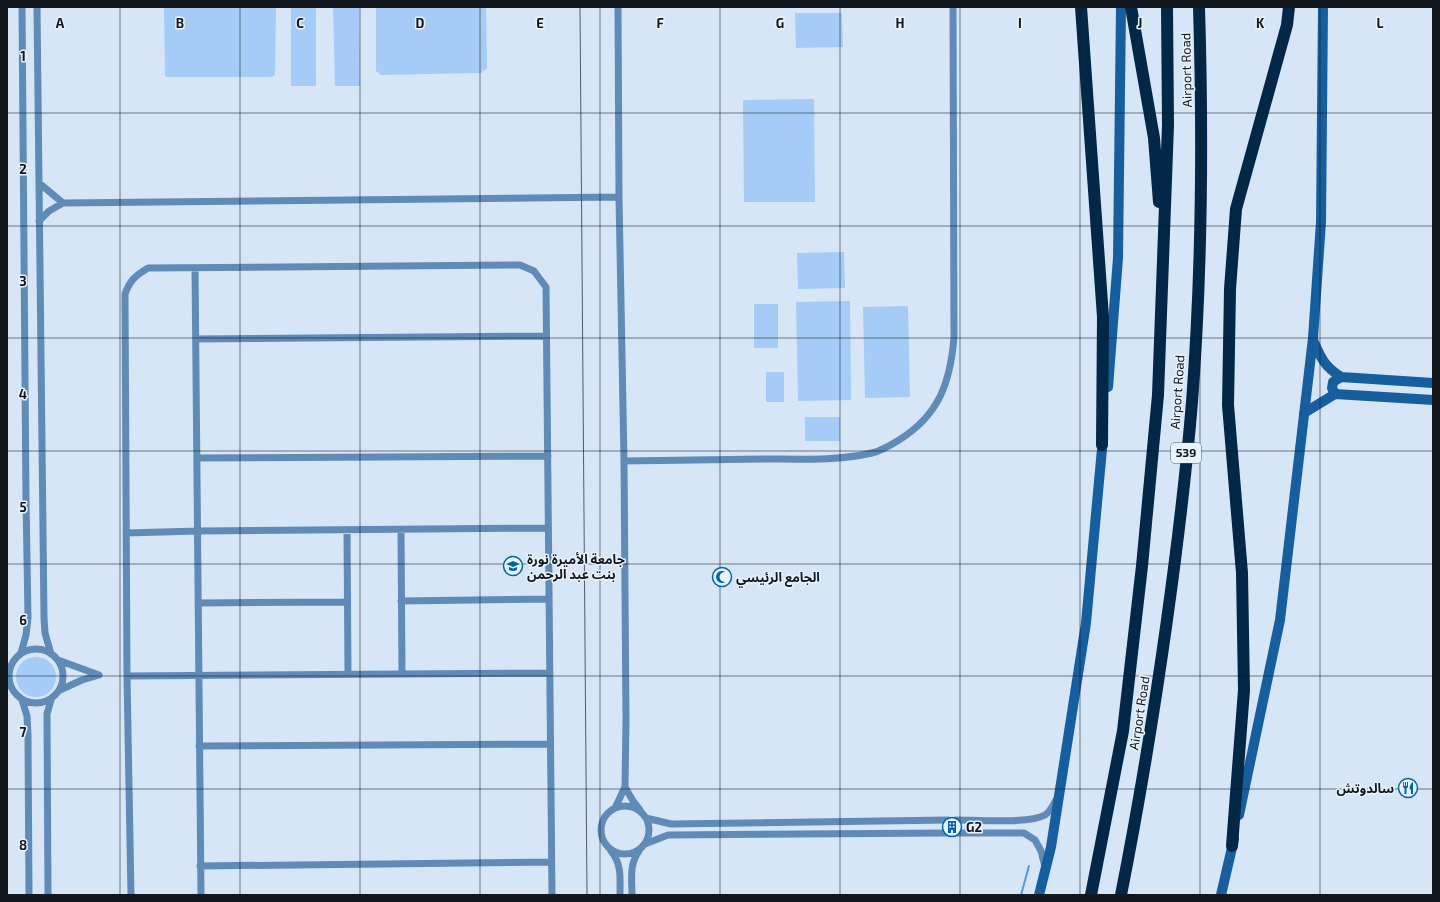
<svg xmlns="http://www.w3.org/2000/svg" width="1440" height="902" font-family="'Exo 2','Noto Sans Arabic',sans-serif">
<rect width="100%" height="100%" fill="#d6e6f7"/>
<path fill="#a5ccf6" d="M 164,7 L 276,7 L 275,75 L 271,77 L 166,77 L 165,74 Z
M 291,7 L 316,7 L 316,86 L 291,86 Z
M 333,7 L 359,7 L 360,86 L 335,86 Z
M 376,7 L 486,7 L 487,68 L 481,73 L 381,75 L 376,71 Z
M 795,13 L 842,13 L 843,47 L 796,48 Z
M 814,99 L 815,202 L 744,202 L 743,100 Z
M 844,252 L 845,288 L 798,289 L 797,253 Z
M 850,301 L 851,400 L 798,401 L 796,302 Z
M 754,304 L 778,304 L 778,348 L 754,348 Z
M 908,306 L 910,397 L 865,398 L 863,307 Z
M 766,372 L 784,372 L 784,402 L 766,402 Z
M 805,417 L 840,417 L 840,441 L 805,441 Z
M16 677a20 20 0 1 1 40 0a20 20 0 1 1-40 0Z"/>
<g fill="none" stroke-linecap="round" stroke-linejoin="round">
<path stroke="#5799dc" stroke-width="2" d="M 1021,895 L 1029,866"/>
<path stroke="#618bb7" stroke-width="7" d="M 37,7 L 44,618 L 45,633 L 51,654
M 39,183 L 63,203 L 49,211 L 39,221
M 63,203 L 619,197
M 195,268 L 201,895
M 196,339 L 546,336
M 197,458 L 548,456
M 624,461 C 670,460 717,460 763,459 C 799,459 837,461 872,453 C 881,451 891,445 899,440 C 939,415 950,383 954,338 L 953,7
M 347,530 L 348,674
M 401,530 L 402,674
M 126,533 L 198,531 L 548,528
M 401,601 L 549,599
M 198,603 L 347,602
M9 676a27 27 0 1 1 54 0a27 27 0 1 1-54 0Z
M 21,653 L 26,635 L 28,618 L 26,500 L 22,7
M 58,660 L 99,675
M 127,676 L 550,673
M 60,690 L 82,680 L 99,675
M 22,700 L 27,716 L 28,735 L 29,895
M 199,746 L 550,744
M 625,787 L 633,801 L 640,810
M601 830a24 24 0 1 1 48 0a24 24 0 1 1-48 0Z
M 615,808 L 625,787 L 626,720 L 624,461 L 619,197 L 618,7
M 646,818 L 671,824 L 948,820
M 956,820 C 976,820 1029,824 1045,815 C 1050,812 1053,805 1056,800
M 956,833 L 1024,833 L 1035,840 L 1041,851 L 1045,867
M 645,844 L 668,835 L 949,833
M 611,851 C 622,864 620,879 620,895
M 200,866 L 551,862
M 48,895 L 47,714 L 51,700
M 131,895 L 127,676 L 125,294 C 130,280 135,276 148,268 L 520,265 L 534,271 L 546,287 L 552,895
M 632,895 C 632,879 629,865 639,851"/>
<path stroke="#175e9e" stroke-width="10" d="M 1313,340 C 1321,358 1324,366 1341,377 L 1433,383
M 1108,387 L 1118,258 L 1121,7
M 1335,394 L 1332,388 L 1333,382 L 1341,377
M 1304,413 L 1335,394 L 1433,400
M 1239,815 L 1280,620 L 1313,338 L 1321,222 L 1323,7
M 1039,895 L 1051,847 L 1086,623 L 1103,438
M 1221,895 L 1234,839"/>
<path stroke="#032747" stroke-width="12" d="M 1081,7 L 1103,317 L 1102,445
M 1131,7 L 1154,138 L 1159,202
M 1232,846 L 1244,690 L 1242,573 L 1228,405 L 1230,289 L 1236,209 L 1287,25 L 1289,7
M 1091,895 L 1123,731 L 1142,566 L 1158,395 L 1168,125 L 1167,7
M 1121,895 C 1139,804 1154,713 1167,620 C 1177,548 1186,475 1192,402 C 1202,271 1203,139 1199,7"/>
<path stroke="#535c65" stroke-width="1" d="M 580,7 L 587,895"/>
</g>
<path fill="none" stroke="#13181e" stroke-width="1" stroke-opacity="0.55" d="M 120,7 L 120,895M 240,7 L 240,895M 360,7 L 360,895M 480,7 L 480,895M 600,7 L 600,895M 720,7 L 720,895M 840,7 L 840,895M 960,7 L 960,895M 1080,7 L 1080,895M 1200,7 L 1200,895M 1320,7 L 1320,895M 7,113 L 1433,113M 7,226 L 1433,226M 7,338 L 1433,338M 7,451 L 1433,451M 7,564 L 1433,564M 7,676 L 1433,676M 7,789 L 1433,789"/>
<defs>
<symbol id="university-ring" viewBox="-11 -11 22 22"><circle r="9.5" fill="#e8f2fc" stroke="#0064b0" stroke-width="1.5"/><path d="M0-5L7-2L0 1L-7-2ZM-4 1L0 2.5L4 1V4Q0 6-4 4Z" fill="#0064b0"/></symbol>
<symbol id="mosque-ring" viewBox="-11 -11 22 22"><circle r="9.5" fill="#e8f2fc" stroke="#0064b0" stroke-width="1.5"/><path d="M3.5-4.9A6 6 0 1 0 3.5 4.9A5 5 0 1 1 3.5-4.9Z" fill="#0064b0"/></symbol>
<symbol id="restaurant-ring" viewBox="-11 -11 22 22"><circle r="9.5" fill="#e8f2fc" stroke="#0064b0" stroke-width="1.5"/><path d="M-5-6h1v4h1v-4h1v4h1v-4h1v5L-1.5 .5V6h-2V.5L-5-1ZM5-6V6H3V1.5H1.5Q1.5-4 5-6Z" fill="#0064b0"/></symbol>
<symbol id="building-ring" viewBox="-11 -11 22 22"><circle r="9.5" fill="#e8f2fc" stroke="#0064b0" stroke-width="1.5"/><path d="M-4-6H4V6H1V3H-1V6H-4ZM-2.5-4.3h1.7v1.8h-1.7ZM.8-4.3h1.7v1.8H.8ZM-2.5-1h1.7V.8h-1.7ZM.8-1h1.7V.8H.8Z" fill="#0064b0"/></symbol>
</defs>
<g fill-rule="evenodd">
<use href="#university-ring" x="502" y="555" width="22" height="22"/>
<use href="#mosque-ring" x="711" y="566" width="22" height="22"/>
<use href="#restaurant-ring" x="1397" y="777" width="22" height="22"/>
<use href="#building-ring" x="941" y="816" width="22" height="22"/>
</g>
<g text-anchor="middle" stroke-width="3" stroke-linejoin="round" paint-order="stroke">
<rect fill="#e8f2fc" stroke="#535961" stroke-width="1" x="1171" y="443" width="30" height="20" rx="3"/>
<g font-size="12" font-weight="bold" fill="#13181e">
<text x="1186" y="457">539</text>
</g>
<g font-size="13" fill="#13181e" stroke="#e8f2fc">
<text transform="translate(1186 70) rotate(-91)" y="5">Airport Road</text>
<text transform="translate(1177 392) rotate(-86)" y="5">Airport Road</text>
<text transform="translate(1139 713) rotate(-81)" y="5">Airport Road</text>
</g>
<g font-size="13" font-weight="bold" fill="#13181e" stroke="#e8f2fc" text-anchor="start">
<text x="527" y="564">جامعة الأميرة نورة<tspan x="527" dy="15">بنت عبد الرحمن</tspan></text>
<text x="736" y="582">الجامع الرئيسي</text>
<text x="1394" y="793" text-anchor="end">سالدوتش</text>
<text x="966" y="832">G2</text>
</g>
</g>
<g font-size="13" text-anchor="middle" font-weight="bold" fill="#13181e" stroke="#e8f2fc" stroke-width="3" stroke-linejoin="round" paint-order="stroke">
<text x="60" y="28">A</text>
<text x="180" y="28">B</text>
<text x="300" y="28">C</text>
<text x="420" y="28">D</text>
<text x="540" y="28">E</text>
<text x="660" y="28">F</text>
<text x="780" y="28">G</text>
<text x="900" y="28">H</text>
<text x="1020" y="28">I</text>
<text x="1140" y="28">J</text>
<text x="1260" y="28">K</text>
<text x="1380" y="28">L</text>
<text x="23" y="61">1</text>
<text x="23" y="174">2</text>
<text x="23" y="286">3</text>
<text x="23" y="399">4</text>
<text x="23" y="512">5</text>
<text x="23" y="625">6</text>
<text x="23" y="737">7</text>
<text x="23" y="850">8</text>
</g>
<rect width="1440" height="902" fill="none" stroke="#13181e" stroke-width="16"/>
</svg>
